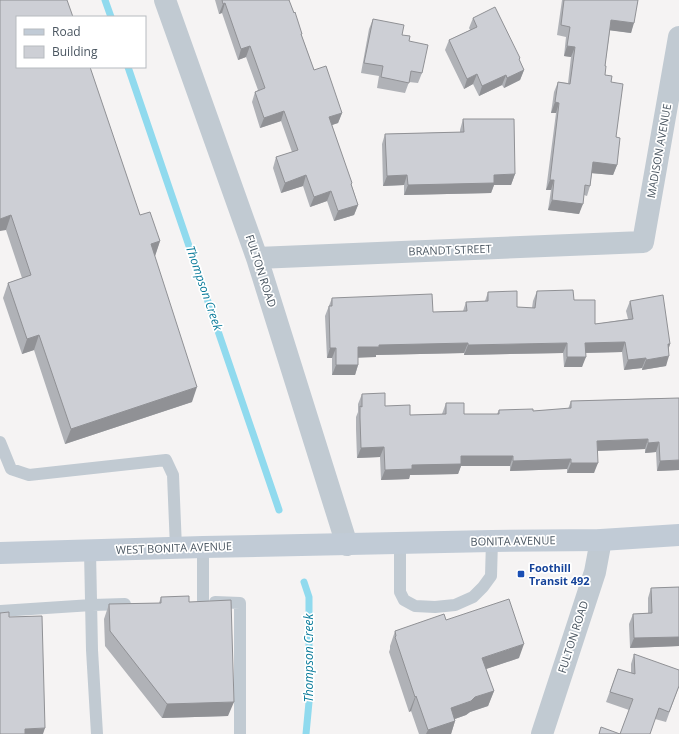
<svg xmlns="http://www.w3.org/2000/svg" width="679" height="734" font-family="'Open Sans',sans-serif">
<rect width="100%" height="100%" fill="#f5f3f3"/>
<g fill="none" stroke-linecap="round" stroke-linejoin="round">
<path stroke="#90daee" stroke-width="7" d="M 105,0 L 111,17
M 128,67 L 279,510
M 304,582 L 309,597 L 309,702 L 306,734"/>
<path stroke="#c1cad2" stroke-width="12" d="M 0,442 L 11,469 L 29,475 L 166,460 L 173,475 L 176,548
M 400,543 L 400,592 L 404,600 L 415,606 L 435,607 L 455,605 L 473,597 L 483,587 L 491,576 L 492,541
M 90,551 L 92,650 L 97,734
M 203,602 L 203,547
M 215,602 L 240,603 L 240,734
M 0,611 L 92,605 L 125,604"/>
<path stroke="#c1cad2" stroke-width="22" d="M 165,0 L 257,258 L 347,545
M 257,258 L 643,242 L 679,37
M 542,734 L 595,572 L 601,540"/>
<path stroke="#c1cbd6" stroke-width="22" d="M 0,553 L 203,547 L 492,541 L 601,540 L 679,535"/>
</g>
<path fill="#b0b2b7" d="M 0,0 L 140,215 L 160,241 L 155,256 L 154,256 L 192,402 L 65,444 L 34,350 L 22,354 L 3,298 L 8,283 L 22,278 L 6,230 Z
M 215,0 L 289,0 L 314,70 L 342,113 L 338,123 L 332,125 L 358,205 L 354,215 L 334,221 L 327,201 L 310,207 L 303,186 L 281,193 L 273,168 L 276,157 L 292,152 L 281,121 L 260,128 L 252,102 L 255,92 L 258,90 L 246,57 L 238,60 L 222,13 L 219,14 Z
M 562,0 L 638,0 L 631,33 L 610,30 L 605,66 L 605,75 L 611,82 L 616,137 L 617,165 L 613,175 L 592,173 L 590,186 L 587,196 L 584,195 L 579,214 L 548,210 L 551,190 L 546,190 L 556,113 L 551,113 L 554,92 L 558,82 L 568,83 L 571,57 L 564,56 L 566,37 L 557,35 Z
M 473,18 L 520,58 L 519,60 L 524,70 L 520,80 L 504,88 L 502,85 L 479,96 L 473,84 L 464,89 L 445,50 L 449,40 L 470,30 L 469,28 Z
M 373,19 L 402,35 L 422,73 L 418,83 L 409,82 L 405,93 L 377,88 L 379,76 L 361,73 L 369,29 Z
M 463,119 L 515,174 L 511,185 L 494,185 L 491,193 L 404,195 L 404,185 L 383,186 L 382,144 L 385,134 L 460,132 L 460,130 Z
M 537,291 L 574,300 L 595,324 L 628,319 L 626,311 L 630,301 L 670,344 L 668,350 L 666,366 L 642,370 L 642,368 L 624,370 L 622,352 L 585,353 L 582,367 L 564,367 L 563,353 L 464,355 L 464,353 L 376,355 L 376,357 L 358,357 L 358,365 L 355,375 L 332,375 L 332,358 L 327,358 L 325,316 L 332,298 L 433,312 L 463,311 L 466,302 L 485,301 L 488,292 L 517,307 L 532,308 L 533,301 Z
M 362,394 L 385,406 L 410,415 L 442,414 L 446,403 L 464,414 L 497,414 L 499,410 L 533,411 L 568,409 L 571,401 L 663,398 L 679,470 L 657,471 L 656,452 L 645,453 L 645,449 L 597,451 L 594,473 L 567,473 L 567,469 L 510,471 L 510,466 L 461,466 L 458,474 L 410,475 L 409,479 L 381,480 L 380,457 L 357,458 L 356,429 L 356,417 L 358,412 L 358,404 Z
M 679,587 L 679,646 L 630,648 L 629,624 L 633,614 L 648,613 L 648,598 L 651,588 Z
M 161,597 L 189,602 L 228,716 L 162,718 L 105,646 L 104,619 L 109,604 L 159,603 Z
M 446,620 L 519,658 L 486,669 L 494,691 L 488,706 L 470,712 L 466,715 L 455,719 L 455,721 L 451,734 L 419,734 L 411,711 L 409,712 L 389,652 L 390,649 L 390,646 L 395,631 Z
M 634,654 L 679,686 L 666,722 L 655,719 L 620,734 L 629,710 L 606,702 L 618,669 L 631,673 L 631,664 Z"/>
<path fill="#909195" d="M 225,3 L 222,13 L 219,14 L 223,4 Z
M 611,20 L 634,23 L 631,33 L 607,30 Z
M 250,46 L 246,57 L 238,60 L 241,49 Z
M 567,46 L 575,47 L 571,57 L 564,56 Z
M 524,70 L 520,80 L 504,88 L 507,78 Z
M 477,74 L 473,84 L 464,89 L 467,79 Z
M 506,75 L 502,85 L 479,96 L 482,86 Z
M 555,102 L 559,103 L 556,113 L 551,113 Z
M 284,111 L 281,121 L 260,128 L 264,118 Z
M 342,113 L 338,123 L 326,127 L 329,117 Z
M 593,162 L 617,165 L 613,175 L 590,173 Z
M 515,174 L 511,185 L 494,185 L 491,193 L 404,195 L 408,185 L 494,175 Z
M 306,175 L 303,186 L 281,193 L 285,183 Z
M 407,175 L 404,185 L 383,186 L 387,176 Z
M 550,180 L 554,180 L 551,190 L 546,190 Z
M 331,191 L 327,201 L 310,207 L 314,197 Z
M 552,200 L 583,204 L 579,214 L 548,210 Z
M 358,205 L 354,215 L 334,221 L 338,211 Z
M 11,215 L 6,230 L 0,231 L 0,219 Z
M 160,241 L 155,256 L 145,259 L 151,244 Z
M 39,335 L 34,350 L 22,354 L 27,339 Z
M 625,342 L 622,352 L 581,353 L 585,343 Z
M 468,343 L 464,353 L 376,355 L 376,357 L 354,358 L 358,347 L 379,345 Z
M 567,343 L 563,353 L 464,355 L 468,345 Z
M 668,344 L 670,344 L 667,354 Z
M 330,348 L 336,348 L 332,358 L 327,358 Z
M 669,356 L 666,366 L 642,370 L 646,360 Z
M 567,357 L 586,357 L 582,367 L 564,367 Z
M 646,358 L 642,368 L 624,370 L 628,360 Z
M 336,365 L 358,365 L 355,375 L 332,375 Z
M 197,387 L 192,402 L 65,444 L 71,429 Z
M 648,439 L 645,449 L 593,451 L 597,441 Z
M 659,442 L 656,452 L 645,453 L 648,443 Z
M 384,447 L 380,457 L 357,458 L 361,448 Z
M 461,456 L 513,456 L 510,466 L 461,466 L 458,474 L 410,475 L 409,479 L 381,480 L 385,470 Z
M 571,459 L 567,469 L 510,471 L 513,461 Z
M 679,460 L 679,470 L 657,471 L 660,461 Z
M 571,463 L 598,463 L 594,473 L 567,473 Z
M 679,637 L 679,646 L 630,648 L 634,638 Z
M 524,644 L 519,658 L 477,672 L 482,658 Z
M 494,691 L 488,706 L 470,712 L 466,715 L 446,722 L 451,708 L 475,697 Z
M 416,696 L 411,711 L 409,712 L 415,697 Z
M 234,702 L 228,716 L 162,718 L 167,704 Z
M 455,721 L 451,734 L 426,734 L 428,730 Z
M 45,728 L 43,734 L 23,734 L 25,729 Z"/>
<path fill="#cdcfd5" stroke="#909195" d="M 0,0 L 67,0 L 73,17 L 17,17 L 17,67 L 90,67 L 140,215 L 150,212 L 160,241 L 151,244 L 197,387 L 71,429 L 39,335 L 27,339 L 8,283 L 31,275 L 11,215 L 0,219 Z
M 222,0 L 289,0 L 294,13 L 295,12 L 302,34 L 301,34 L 314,70 L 326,66 L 342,113 L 329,117 L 352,183 L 351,184 L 358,205 L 338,211 L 331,191 L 314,197 L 306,175 L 285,183 L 276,157 L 298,150 L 284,111 L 264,118 L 255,92 L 265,88 L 250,46 L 241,49 L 225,3 L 223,4 Z
M 564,0 L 638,0 L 634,23 L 611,20 L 605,66 L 606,66 L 605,75 L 612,76 L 611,82 L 623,84 L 616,137 L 620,138 L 617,165 L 593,162 L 590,186 L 585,185 L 583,204 L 552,200 L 554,180 L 550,180 L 559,103 L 555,102 L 558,82 L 570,84 L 575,47 L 567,46 L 570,27 L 561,25 Z
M 495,7 L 520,58 L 519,59 L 524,70 L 507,78 L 506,75 L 482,86 L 477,74 L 467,79 L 449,40 L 477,27 L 473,18 Z
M 373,19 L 404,25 L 402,35 L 410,36 L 409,41 L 428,45 L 422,73 L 411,71 L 409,83 L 381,77 L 383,66 L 364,63 Z
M 463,119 L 514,119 L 515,174 L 494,175 L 494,183 L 408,185 L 407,175 L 387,176 L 385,134 L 464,132 Z
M 573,290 L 574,300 L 595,300 L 595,324 L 633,319 L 630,301 L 663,295 L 670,344 L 668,344 L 669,356 L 646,360 L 646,358 L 628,360 L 625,342 L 585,343 L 586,357 L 567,357 L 567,343 L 468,345 L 468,343 L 379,345 L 379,347 L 358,347 L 358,365 L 336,365 L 336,348 L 330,348 L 329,306 L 332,306 L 332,298 L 432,294 L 433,312 L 467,311 L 466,302 L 488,301 L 488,292 L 517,291 L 517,307 L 535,308 L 537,291 Z
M 385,393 L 385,406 L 410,405 L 410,415 L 446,414 L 446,403 L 464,403 L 464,414 L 499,414 L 499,410 L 533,409 L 533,411 L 571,408 L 571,401 L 679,398 L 679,460 L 660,461 L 659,442 L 648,443 L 648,439 L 597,441 L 598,463 L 571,463 L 571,459 L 513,461 L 513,456 L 461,456 L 461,464 L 412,465 L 412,469 L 385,470 L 384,447 L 361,448 L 360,418 L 360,406 L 362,407 L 362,394 Z
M 679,587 L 679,637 L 634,638 L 633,614 L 652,613 L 651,588 Z
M 189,596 L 189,602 L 231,600 L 234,702 L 167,704 L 110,631 L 109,604 L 161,603 L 161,597 Z
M 509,599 L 524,644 L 482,658 L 494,691 L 475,697 L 471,701 L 451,708 L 455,721 L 428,730 L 416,696 L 415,697 L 395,637 L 396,636 L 395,631 L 444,614 L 446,620 Z
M 9,612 L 9,617 L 42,616 L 45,728 L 25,729 L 25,734 L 0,734 L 0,613 Z
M 634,654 L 679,670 L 679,686 L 669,712 L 659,708 L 650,734 L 599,734 L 601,727 L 620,734 L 633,699 L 610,692 L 618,669 L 635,674 Z"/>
<rect fill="#1a4fb4" stroke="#fff" stroke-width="1.5" x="517" y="570" width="8" height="8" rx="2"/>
<g text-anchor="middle" stroke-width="3.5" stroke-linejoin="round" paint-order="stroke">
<g font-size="11" fill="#4a5661" stroke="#fff">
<text transform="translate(659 151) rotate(-80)" y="4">MADISON AVENUE</text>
<text transform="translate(450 250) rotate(-2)" y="4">BRANDT STREET</text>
<text transform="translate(261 271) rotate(72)" y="4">FULTON ROAD</text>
<text transform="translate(513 541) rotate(-1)" y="4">BONITA AVENUE</text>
<text transform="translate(174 548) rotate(-2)" y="4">WEST BONITA AVENUE</text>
<text transform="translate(573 637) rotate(-72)" y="4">FULTON ROAD</text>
</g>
<g font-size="11" font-weight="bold" fill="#164399" stroke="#fff" text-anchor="start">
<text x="529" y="572">Foothill<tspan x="529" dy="13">Transit 492</tspan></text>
</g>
<g font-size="12" font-style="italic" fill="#0c7c9b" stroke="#fff">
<text transform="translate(204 288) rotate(71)" y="4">Thompson Creek</text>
<text transform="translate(309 658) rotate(-90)" y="4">Thompson Creek</text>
</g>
</g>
<rect x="16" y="16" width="130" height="52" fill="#ffffff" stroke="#b7bbc0"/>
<rect x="24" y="29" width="20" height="6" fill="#c1cbd6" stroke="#b7bbc0"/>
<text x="52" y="36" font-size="12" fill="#4a5661">Road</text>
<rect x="24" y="46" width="20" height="12" fill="#cdcfd5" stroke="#b7bbc0"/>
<text x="52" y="56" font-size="12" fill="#4a5661">Building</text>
</svg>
